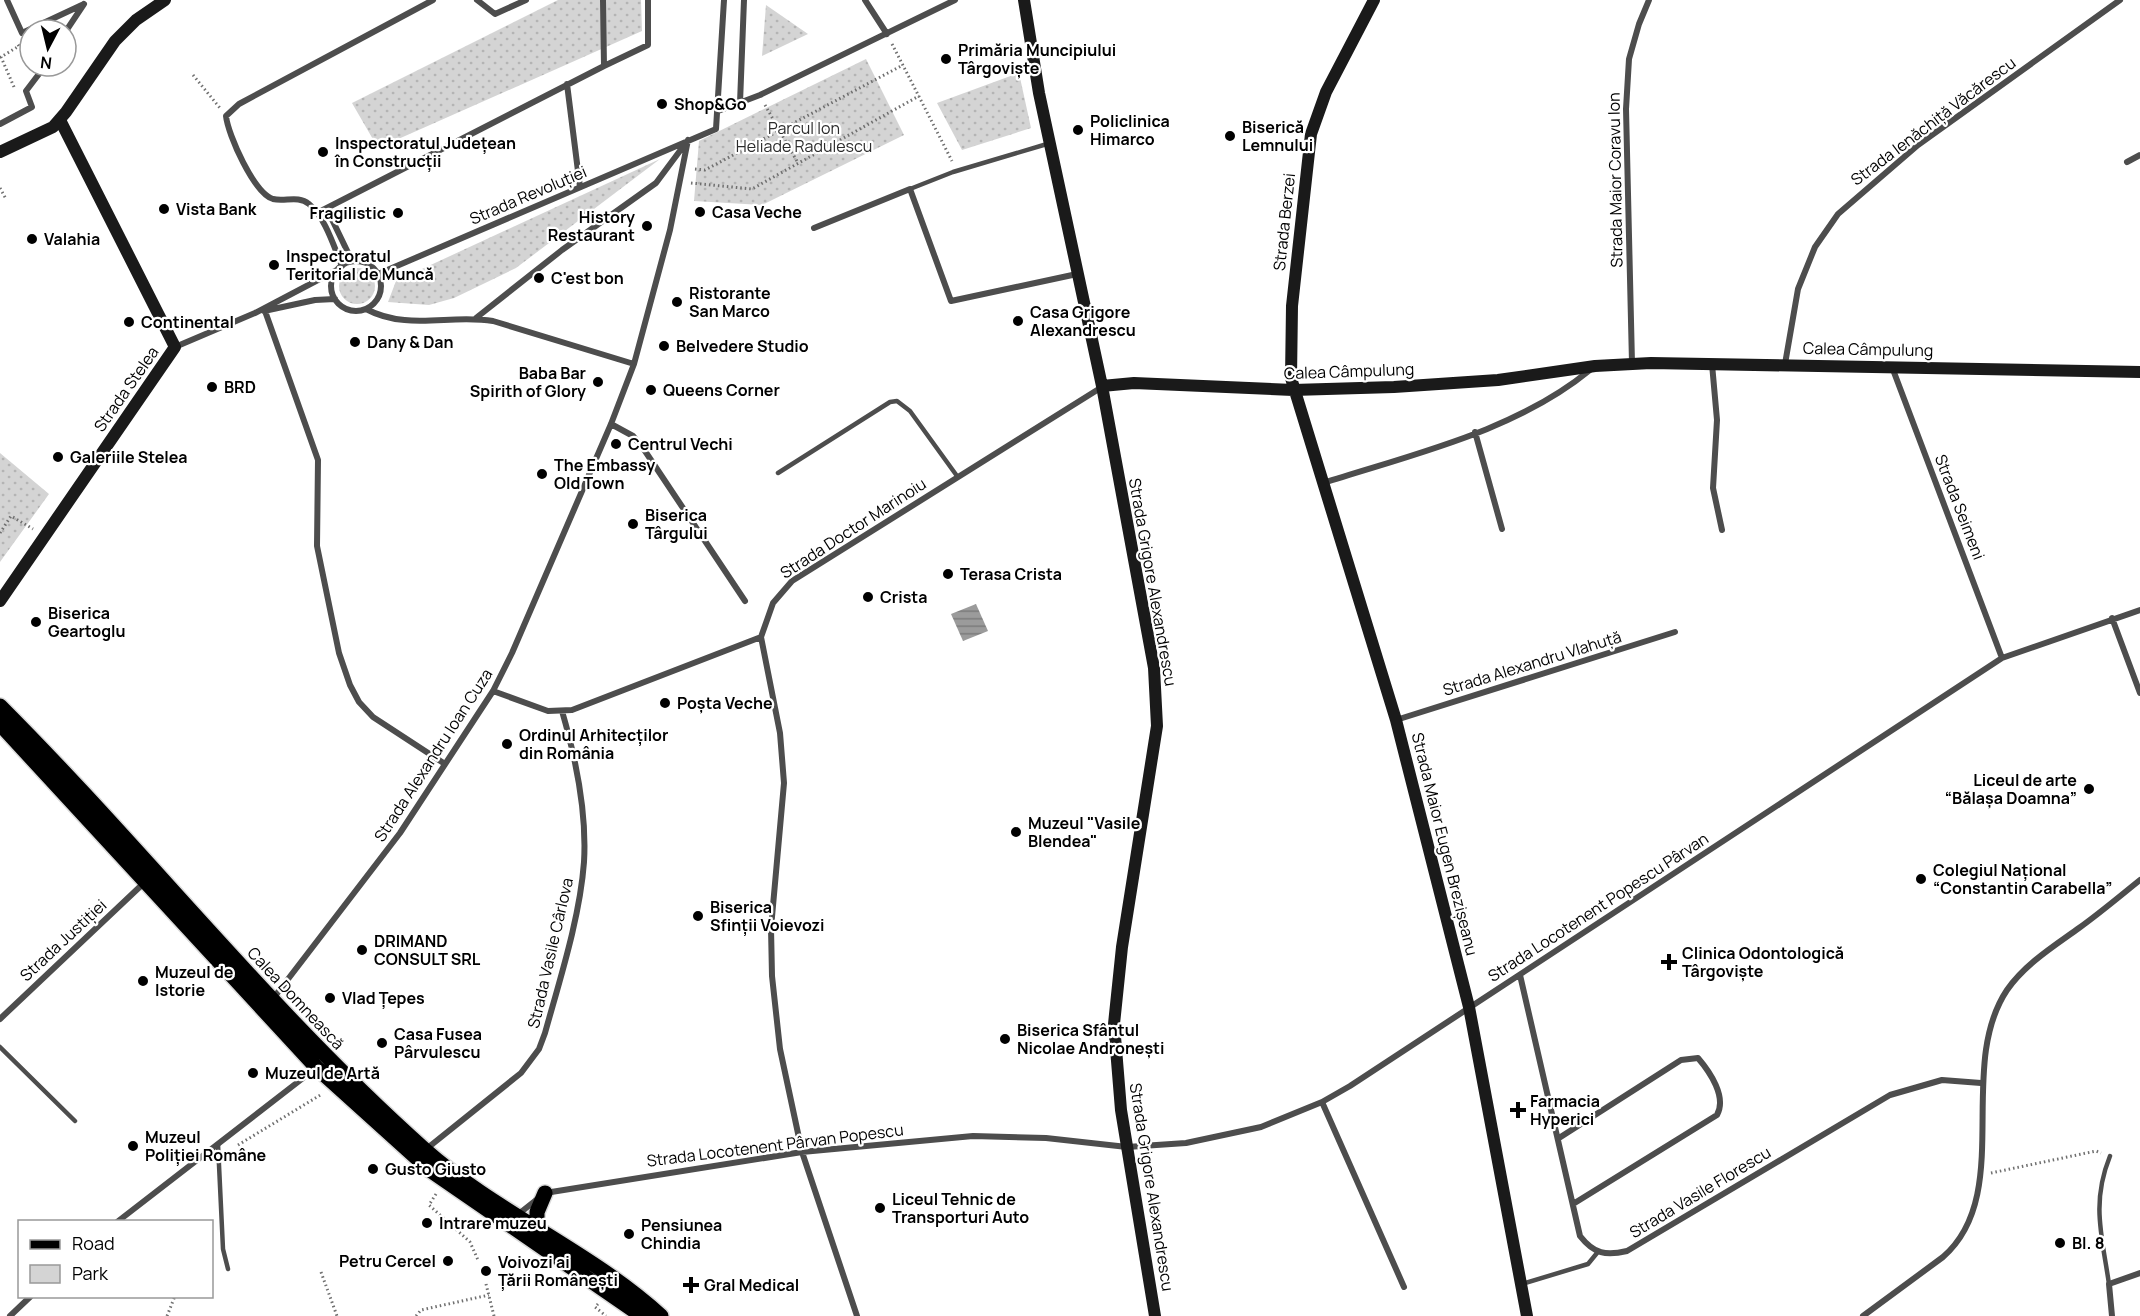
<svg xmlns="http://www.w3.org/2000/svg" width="2140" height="1316" font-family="Manrope,sans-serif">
<defs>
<pattern id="green-dots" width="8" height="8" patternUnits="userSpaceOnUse" patternTransform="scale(1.5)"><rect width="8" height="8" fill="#d4d4d4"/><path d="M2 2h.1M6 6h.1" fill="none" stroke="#b4b4b4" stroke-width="1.8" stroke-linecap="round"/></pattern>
<pattern id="water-rules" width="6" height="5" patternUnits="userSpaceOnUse" patternTransform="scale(1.5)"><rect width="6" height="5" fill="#9b9b9b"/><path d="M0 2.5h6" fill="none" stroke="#7c7c7c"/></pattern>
</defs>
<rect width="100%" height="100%" fill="#fff"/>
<path fill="url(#green-dots)" d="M 558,0 L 641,0 L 642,31 L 378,148 L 352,103 Z
M 766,5 L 808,34 L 762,56 Z
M 866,59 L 904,135 L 762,205 L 694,201 L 699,141 Z
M 1019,73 L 1031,128 L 962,150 L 937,103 Z
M 660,159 L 516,268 L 454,298 L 429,305 L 388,302 L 396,281 Z
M339 286a18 18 0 1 1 36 0a18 18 0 1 1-36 0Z
M 0,453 L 49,494 L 0,562 Z"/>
<path fill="url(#water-rules)" d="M 976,604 L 988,631 L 963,641 L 951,614 Z"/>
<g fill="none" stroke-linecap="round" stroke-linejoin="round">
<defs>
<path id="primary" d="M 0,706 C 144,850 271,1013 424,1149 C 496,1213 590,1251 661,1316
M 0,724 L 317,1068 L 430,1170 L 642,1316
M 537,1229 L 537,1212 L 545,1193"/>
</defs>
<use href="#primary" stroke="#dbdbdb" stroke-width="18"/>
<path stroke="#6f6f6f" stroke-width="3" stroke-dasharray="1.5 3" stroke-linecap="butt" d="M 892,44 L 952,161
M 193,75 L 220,108
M 14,87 L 1,57 L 19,46 L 17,43
M 765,105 L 798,163
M 695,169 L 705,170 L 903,65
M 691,183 L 752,189 L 919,96
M 0,188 L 6,199
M 0,533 L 11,516 L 33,529
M 238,1145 L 322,1094
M 1991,1173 L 2096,1151 L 2101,1153
M 436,1194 L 429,1205 L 470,1242 L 478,1260
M 321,1272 L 337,1316
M 486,1284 L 494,1316
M 598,1304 L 595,1307 L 606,1316
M 167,1316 L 175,1296
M 416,1316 L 421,1310 L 489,1295"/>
<path stroke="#4d4d4d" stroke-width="4.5" d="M 910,189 L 953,172 L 1047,144
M 778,473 L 890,402 L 897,401 L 910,411 L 957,476
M 0,1047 L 75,1121
M 218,1144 L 223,1249 L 228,1269
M 1522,1284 L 1588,1264 L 1597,1253
M 2109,1284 C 2102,1236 2091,1203 2110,1156"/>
<path stroke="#4d4d4d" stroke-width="6" d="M 7,0 L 22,33 L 84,4
M 477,0 L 495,14 L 526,0
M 865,0 L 887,34
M 66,31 L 84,4
M 604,66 L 648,45 L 648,0
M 567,84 L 580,187
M 740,103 L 744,0
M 718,111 L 760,95 L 955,0
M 0,124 L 32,107 L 26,91 L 45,66
M 2127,162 L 2140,155
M 327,209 L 352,261
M 317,213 L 604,66 L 603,0
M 814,228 L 910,189 L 951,301 L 1077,274
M331 286a25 25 0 1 1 50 0a25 25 0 1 1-50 0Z
M 342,266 C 334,247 325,217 309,204 C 298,195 285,202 273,199 C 254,193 228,135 226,116 L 239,104 L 433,0
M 378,274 L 716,129 L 724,0
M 366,309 C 407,331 450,314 493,321 L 634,364
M 264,311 L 315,300 L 335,299
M 265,311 L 318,460 L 317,546 L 339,653 L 350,685 L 359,702 L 373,717 L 445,764
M 476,318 L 562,250 L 656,183 L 688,140
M 175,347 L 255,313 L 337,270
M 1632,363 L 1626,109 L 1629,59 L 1639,24 L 1649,0
M 1712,364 L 1717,420 L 1713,488 L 1722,530
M 1785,364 L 1798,289 L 1815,247 L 1838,214 L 1918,145 L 2120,0
M 1892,367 L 2002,658
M 611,424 L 633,436 L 643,448 L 745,601
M 1475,432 L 1502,529
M 1323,483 C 1413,454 1516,431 1590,370
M 2112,618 L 2140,693
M 493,691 L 548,711 L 572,710 L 761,637
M 1396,720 L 1675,632
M 1520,975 L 1580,1236 C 1594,1254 1606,1256 1627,1251 L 1890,1095 L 1942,1080 L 1981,1083
M 272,1000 L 400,833 L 493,691 L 512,653 L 611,424 L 634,364 L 670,230 L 688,140
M 0,1019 L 146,881
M 1322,1102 L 1404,1287
M 1559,1138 L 1681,1060 L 1698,1058 C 1710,1072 1727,1097 1717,1115 L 1573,1204
M 425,1150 L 521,1073 L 539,1049 L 545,1033 C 560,979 580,917 584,862 C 587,812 576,759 562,711
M 516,1216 L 545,1193 L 802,1152 L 973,1136 L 1046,1138 L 1127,1147 L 1186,1143 L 1261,1127 L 1322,1102 L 1350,1086 L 2002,658 L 2140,610
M 117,1222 L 316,1068
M 10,1316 L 31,1296
M 857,1316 L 802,1152 L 780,1049 L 772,976 L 771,928 L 784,783 L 780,733 L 761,637 L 773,603 L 792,581 L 1102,387
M 1863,1316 L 1943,1257 C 2015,1194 1955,1068 2007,990 C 2025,964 2054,946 2079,928 C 2100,913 2120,896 2140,880
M 2112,1316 L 2109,1284 L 2140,1273"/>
<path stroke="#1a1a1a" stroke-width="12" d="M 1024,0 L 1039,93 L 1102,386 L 1154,668 L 1157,726 L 1122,947 L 1114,1024 L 1121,1110 L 1155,1316
M 1374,0 L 1326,92 L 1311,134 L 1292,306 L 1291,378 L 1396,720 L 1469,1007 L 1527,1316
M 0,152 L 53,127 L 66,112 L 115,41 L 136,20 L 165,0
M 1102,386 L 1134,383 L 1293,390 L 1394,387 L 1498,380 L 1595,366 L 1651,363 L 2140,372
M 0,601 L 175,347 L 60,120"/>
<use href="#primary" stroke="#000" stroke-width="15"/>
</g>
<g fill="#000" stroke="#fff" stroke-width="2">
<circle cx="946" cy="59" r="6"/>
<circle cx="662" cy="104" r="6"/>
<circle cx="1078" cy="130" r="6"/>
<circle cx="1230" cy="136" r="6"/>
<circle cx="323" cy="152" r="6"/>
<circle cx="164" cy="209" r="6"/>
<circle cx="700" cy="212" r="6"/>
<circle cx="398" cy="213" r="6"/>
<circle cx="647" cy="226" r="6"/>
<circle cx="32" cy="239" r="6"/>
<circle cx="274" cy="265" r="6"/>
<circle cx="539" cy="278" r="6"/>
<circle cx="677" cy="302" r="6"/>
<circle cx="1018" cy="321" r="6"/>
<circle cx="129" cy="322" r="6"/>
<circle cx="355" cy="342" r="6"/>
<circle cx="664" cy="346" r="6"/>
<circle cx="598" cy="382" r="6"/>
<circle cx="212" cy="387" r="6"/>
<circle cx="651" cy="390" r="6"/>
<circle cx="616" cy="444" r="6"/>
<circle cx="58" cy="457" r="6"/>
<circle cx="542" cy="474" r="6"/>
<circle cx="633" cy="524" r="6"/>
<circle cx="948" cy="574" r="6"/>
<circle cx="868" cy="597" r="6"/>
<circle cx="36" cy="622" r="6"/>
<circle cx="665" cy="703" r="6"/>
<circle cx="507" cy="744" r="6"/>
<circle cx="2089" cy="789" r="6"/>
<circle cx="1016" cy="832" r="6"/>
<circle cx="1921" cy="879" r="6"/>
<circle cx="698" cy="916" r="6"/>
<circle cx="362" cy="950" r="6"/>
<path d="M1666 953h6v6h6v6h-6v6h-6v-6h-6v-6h6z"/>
<circle cx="143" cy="981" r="6"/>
<circle cx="330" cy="998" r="6"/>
<circle cx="1005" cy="1039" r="6"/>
<circle cx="382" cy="1043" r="6"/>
<circle cx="253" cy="1073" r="6"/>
<path d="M1515 1101h6v6h6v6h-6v6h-6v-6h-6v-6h6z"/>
<circle cx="133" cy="1146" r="6"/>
<circle cx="373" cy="1169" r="6"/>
<circle cx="880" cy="1208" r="6"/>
<circle cx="427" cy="1223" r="6"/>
<circle cx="629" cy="1234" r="6"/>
<circle cx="2060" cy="1243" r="6"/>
<circle cx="448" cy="1261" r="6"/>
<circle cx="486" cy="1271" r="6"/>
<path d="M688 1276h6v6h6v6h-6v6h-6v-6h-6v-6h6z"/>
</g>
<g text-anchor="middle" stroke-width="4.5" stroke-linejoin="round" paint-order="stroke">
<g font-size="16" font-weight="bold" fill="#000" stroke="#fff" text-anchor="start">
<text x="958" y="56">Primăria Muncipiului<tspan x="958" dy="18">Târgoviște</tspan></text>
<text x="674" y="110">Shop&amp;Go</text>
<text x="1090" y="127">Policlinica<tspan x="1090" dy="18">Himarco</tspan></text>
<text x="1242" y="133">Biserică<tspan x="1242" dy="18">Lemnului</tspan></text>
<text x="335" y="149">Inspectoratul Județean<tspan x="335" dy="18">în Construcții</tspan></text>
<text x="176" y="215">Vista Bank</text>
<text x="712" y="218">Casa Veche</text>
<text x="386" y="219" text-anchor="end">Fragilistic</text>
<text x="635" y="223" text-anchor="end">History<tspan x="635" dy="18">Restaurant</tspan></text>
<text x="44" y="245">Valahia</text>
<text x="286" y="262">Inspectoratul<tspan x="286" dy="18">Teritorial de Muncă</tspan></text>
<text x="551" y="284">C'est bon</text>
<text x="689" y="299">Ristorante<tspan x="689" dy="18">San Marco</tspan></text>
<text x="1030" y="318">Casa Grigore<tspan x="1030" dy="18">Alexandrescu</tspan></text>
<text x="141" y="328">Continental</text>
<text x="367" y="348">Dany &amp; Dan</text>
<text x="676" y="352">Belvedere Studio</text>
<text x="586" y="379" text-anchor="end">Baba Bar<tspan x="586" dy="18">Spirith of Glory</tspan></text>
<text x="224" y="393">BRD</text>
<text x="663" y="396">Queens Corner</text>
<text x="628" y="450">Centrul Vechi</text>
<text x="70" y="463">Galeriile Stelea</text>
<text x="554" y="471">The Embassy<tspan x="554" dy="18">Old Town</tspan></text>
<text x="645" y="521">Biserica<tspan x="645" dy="18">Târgului</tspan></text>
<text x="960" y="580">Terasa Crista</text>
<text x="880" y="603">Crista</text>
<text x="48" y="619">Biserica<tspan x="48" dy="18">Geartoglu</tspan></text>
<text x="677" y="709">Poșta Veche</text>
<text x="519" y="741">Ordinul Arhitecților<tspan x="519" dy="18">din România</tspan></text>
<text x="2077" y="786" text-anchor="end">Liceul de arte<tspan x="2077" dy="18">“Bălașa Doamna”</tspan></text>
<text x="1028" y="829">Muzeul "Vasile<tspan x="1028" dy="18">Blendea"</tspan></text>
<text x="1933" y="876">Colegiul Național<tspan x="1933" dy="18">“Constantin Carabella”</tspan></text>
<text x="710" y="913">Biserica<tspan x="710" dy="18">Sfinții Voievozi</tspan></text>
<text x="374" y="947">DRIMAND<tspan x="374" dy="18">CONSULT SRL</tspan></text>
<text x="1682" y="959">Clinica Odontologică<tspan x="1682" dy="18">Târgoviște</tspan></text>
<text x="155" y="978">Muzeul de<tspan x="155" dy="18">Istorie</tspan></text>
<text x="342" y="1004">Vlad Țepes</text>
<text x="1017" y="1036">Biserica Sfântul<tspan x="1017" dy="18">Nicolae Andronești</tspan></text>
<text x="394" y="1040">Casa Fusea<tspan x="394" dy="18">Pârvulescu</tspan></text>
<text x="265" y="1079">Muzeul de Artă</text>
<text x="1530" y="1107">Farmacia<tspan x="1530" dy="18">Hyperici</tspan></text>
<text x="145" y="1143">Muzeul<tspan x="145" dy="18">Poliției Române</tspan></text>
<text x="385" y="1175">Gusto Giusto</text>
<text x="892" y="1205">Liceul Tehnic de<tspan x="892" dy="18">Transporturi Auto</tspan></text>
<text x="439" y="1229">Intrare muzeu</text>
<text x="641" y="1231">Pensiunea<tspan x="641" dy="18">Chindia</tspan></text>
<text x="2072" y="1249">Bl. 8</text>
<text x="436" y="1267" text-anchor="end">Petru Cercel</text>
<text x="498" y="1268">Voivozi ai<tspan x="498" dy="18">Țării Românești</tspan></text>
<text x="704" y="1291">Gral Medical</text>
</g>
<g font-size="16" fill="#000" stroke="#fff">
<text transform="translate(1933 121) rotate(-37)" y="6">Strada Ienăchiță Văcărescu</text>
<text transform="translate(1615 180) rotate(-91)" y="6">Strada Maior Coravu Ion</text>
<text transform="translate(528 195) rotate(-23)" y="6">Strada Revoluției</text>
<text transform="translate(1284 222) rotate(-84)" y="6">Strada Berzei</text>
<text transform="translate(1868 349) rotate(1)" y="6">Calea Câmpulung</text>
<text transform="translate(1349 371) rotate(-2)" y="6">Calea Câmpulung</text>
<text transform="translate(126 389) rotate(-55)" y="6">Strada Stelea</text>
<text transform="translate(1960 507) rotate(69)" y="6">Strada Seimeni</text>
<text transform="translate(853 528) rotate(-33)" y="6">Strada Doctor Marinoiu</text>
<text transform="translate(1153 582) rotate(80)" y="6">Strada Grigore Alexandrescu</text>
<text transform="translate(1532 663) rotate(-17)" y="6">Strada Alexandru Vlahuță</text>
<text transform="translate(433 755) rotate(-57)" y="6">Strada Alexandru Ioan Cuza</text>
<text transform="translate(1445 844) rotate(76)" y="6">Strada Maior Eugen Brezișeanu</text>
<text transform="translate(1598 907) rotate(-33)" y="6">Strada Locotenent Popescu Pârvan</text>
<text transform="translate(63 940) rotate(-43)" y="6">Strada Justiției</text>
<text transform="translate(550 953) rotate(-77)" y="6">Strada Vasile Cârlova</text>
<text transform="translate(296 998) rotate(47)" y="6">Calea Domnească</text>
<text transform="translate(775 1145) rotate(-7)" y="6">Strada Locotenent Pârvan Popescu</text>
<text transform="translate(1152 1187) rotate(81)" y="6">Strada Grigore Alexandrescu</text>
<text transform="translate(1700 1192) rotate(-31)" y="6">Strada Vasile Florescu</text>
</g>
<g font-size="16" fill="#2b2b2b" stroke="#fff">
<text x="804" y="134">Parcul Ion<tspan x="804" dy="18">Heliade Radulescu</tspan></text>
</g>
</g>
<rect x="18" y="1220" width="195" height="78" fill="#ffffff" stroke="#999999" stroke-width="1.5"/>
<rect x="30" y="1240" width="30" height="9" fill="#000000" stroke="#999999" stroke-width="1.5"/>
<text x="72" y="1250" font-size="18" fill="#000000">Road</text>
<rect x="30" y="1265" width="30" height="18" fill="#d4d4d4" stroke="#999999" stroke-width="1.5"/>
<text x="72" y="1280" font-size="18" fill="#000000">Park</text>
<g transform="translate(48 48) rotate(187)"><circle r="28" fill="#ffffff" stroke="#999999" stroke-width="1.5"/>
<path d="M0-4.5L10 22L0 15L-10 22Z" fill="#000000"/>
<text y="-9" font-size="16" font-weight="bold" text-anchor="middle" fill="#000000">N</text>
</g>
</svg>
